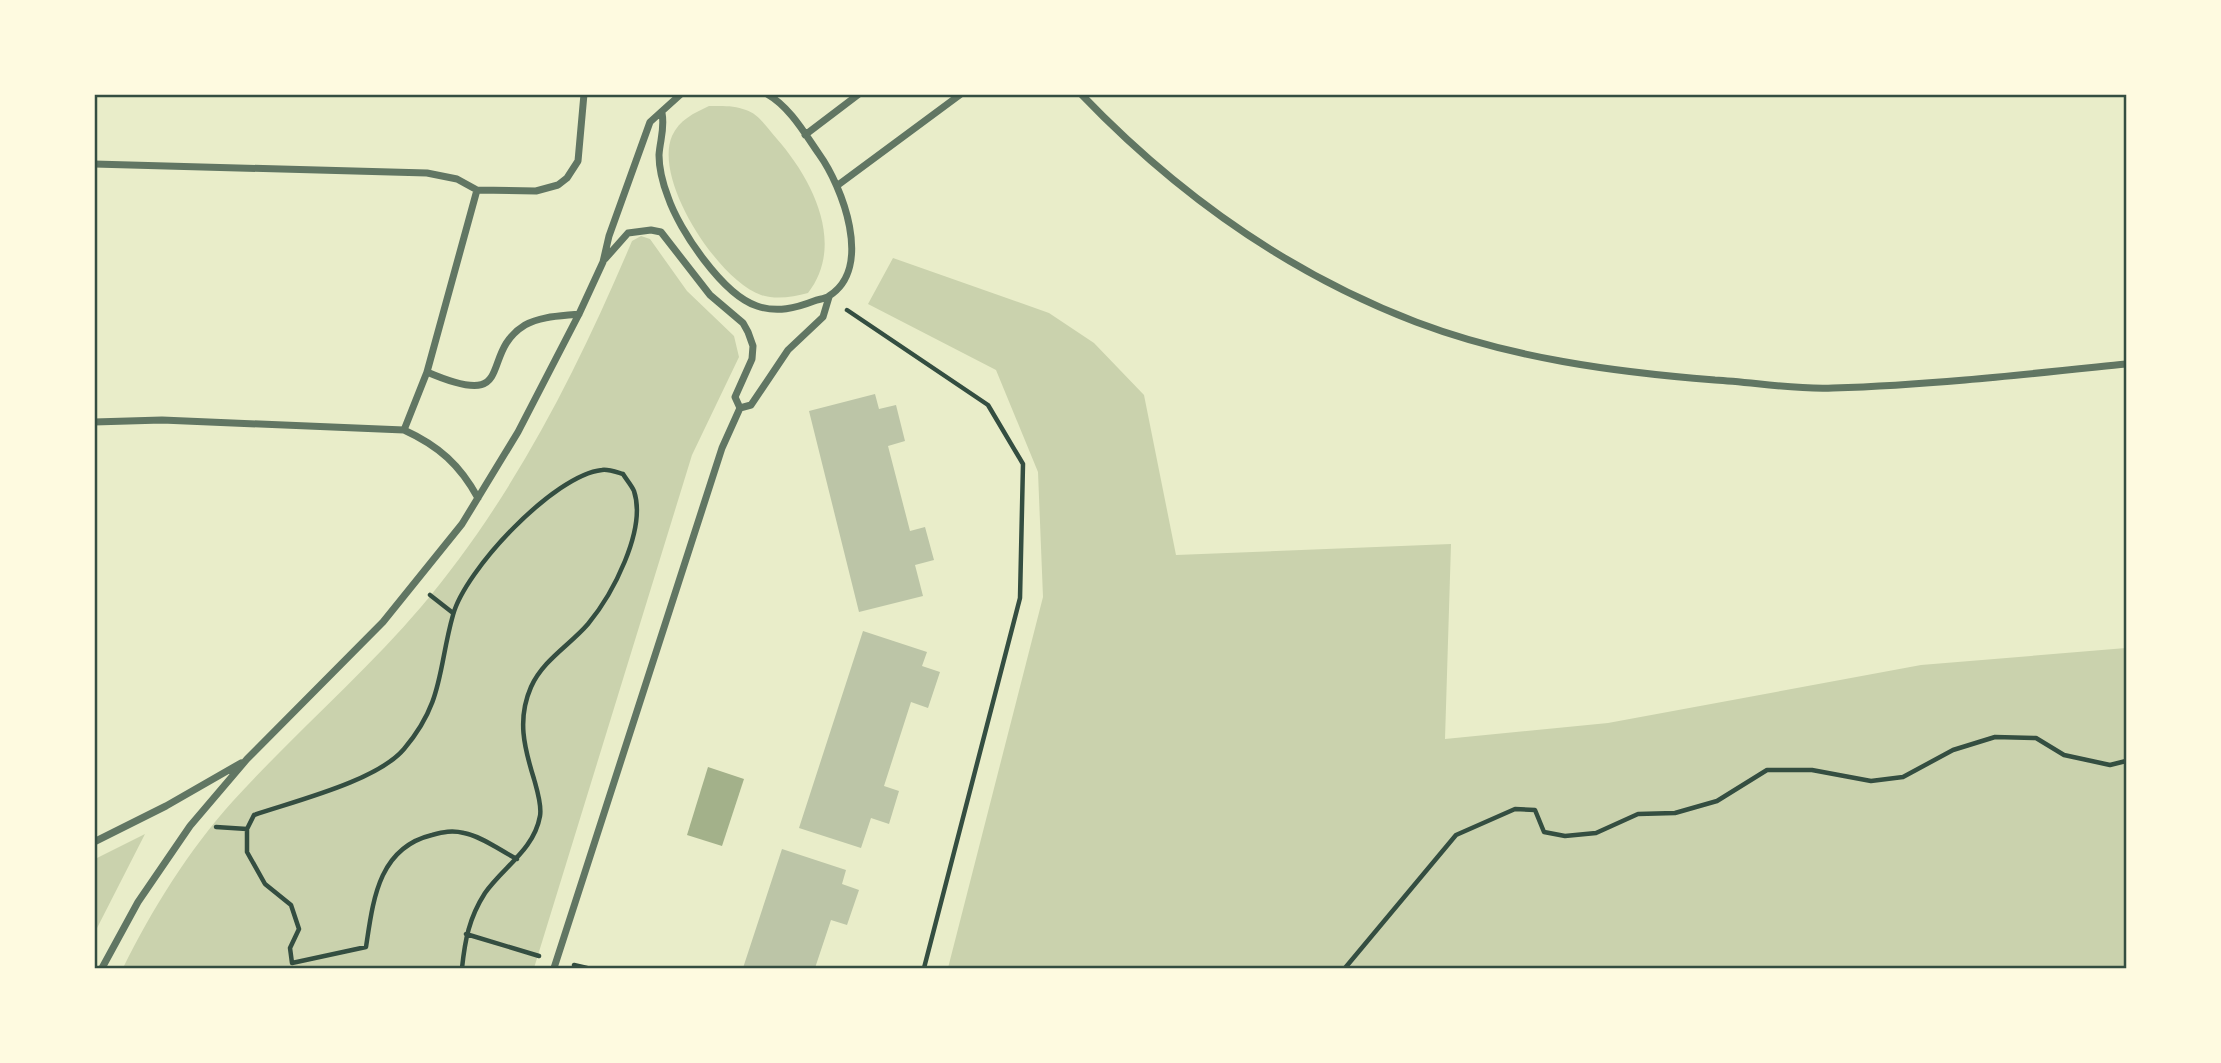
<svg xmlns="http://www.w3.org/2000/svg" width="2221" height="1063" font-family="Manrope,sans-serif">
<rect width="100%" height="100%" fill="#e9edc9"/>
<path fill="#cad2ad" d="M 709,106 C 721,106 734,105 746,110 C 759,114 768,129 777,139 C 812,179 846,244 808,293 C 793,297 776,300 761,295 C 718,280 653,180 672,136 C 679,120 694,113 709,106 Z
M 641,236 L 650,239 L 687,291 L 734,336 L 739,357 L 692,455 L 534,968 L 123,968 C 152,909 189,850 233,801 C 294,734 363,675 421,607 C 512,500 578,369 632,241 Z
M 893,258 L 1049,313 L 1094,343 L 1144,395 L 1176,555 L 1451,544 L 1445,739 L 1608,723 L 1921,665 L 2126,648 L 2126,968 L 948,968 L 1043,597 L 1038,472 L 996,370 L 868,304 Z
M 145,834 L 95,932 L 95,859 Z"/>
<path fill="#a3b18a" d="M 708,767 L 744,779 L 722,846 L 687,835 Z"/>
<path fill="#bcc5a7" d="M 875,394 L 879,409 L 896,405 L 905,441 L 888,446 L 910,531 L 925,527 L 934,560 L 915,565 L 923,596 L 859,612 L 809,411 Z
M 863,631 L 927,652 L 922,666 L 940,672 L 928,708 L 911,702 L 884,786 L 899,791 L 889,824 L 871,818 L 861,848 L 799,828 Z
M 782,849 L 846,870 L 842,884 L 859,890 L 847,925 L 831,920 L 815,968 L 743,968 Z"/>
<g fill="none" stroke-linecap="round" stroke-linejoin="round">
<path stroke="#344e41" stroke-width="4.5" d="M 847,310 L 988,405 L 1023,464 L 1020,598 L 924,968
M 430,595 L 453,613
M 216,827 L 247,829
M 466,934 L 539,956
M 574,965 L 587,968
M 462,968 C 465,940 469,918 485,893 C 503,867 534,850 540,816 C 542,805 537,790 534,779 C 524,747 517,719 531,687 C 543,660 570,645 588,624 C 612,595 647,530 634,491 C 632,486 626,479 623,474 C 616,472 608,469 602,470 C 554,475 465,570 453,615 C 438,668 444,702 404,749 C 377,781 295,801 254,815 L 247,829 L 247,852 L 265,884 L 291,905 L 299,929 L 290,948 L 292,963 L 366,947 C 373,901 378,848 432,835 C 443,832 452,830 464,833 C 481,836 501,851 517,859
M 1345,968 L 1456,835 L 1515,809 L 1535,810 L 1544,832 L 1565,836 L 1596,833 L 1638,814 L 1675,813 L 1717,801 L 1767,770 L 1812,770 L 1871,781 L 1903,777 L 1953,750 L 1995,737 L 2036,738 L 2064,755 L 2110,765 L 2126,761"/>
<path stroke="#617663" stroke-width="7" d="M 1081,94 C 1175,192 1288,273 1416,322 C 1511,358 1613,372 1715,380 C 1753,382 1794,390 1833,388 C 1931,385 2029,374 2126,364
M 662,113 C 665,129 660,140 659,155 C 659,168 663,184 668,197 C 679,230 723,295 757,306 C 777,313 796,308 814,301 C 819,299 825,299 829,296 C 874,268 842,186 819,154 C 805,134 790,107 767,94
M 805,135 L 859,94
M 94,164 L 427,173 L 457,179 L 477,190 L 536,191 L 558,185 L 567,178 L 578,161 L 584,94
M 838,185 L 961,94
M 427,372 C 520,412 477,354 525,325 C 541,316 562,316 579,314
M 740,408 L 751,405 L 788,350 L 823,317 L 829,297
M 94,422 L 162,420 L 404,430 C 439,446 460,465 478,498
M 404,430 L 427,372 L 477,190
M 94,842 L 166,806 L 241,763
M 102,968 L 138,902 L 190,826 L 247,759 L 383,622 L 462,524 L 518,432 L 579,314 L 603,262 L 609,236 L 650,122 L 681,94
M 554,968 L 722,448 L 740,408 L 735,397 L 752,359 L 753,346 L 748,332 L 743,323 L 710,295 L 661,232 L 651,230 L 628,233 L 605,259"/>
</g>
<rect width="2221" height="1063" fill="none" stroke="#fefae0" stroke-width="192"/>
<rect x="96" y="96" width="2029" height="871" fill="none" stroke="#344e41" stroke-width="2.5"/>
</svg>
